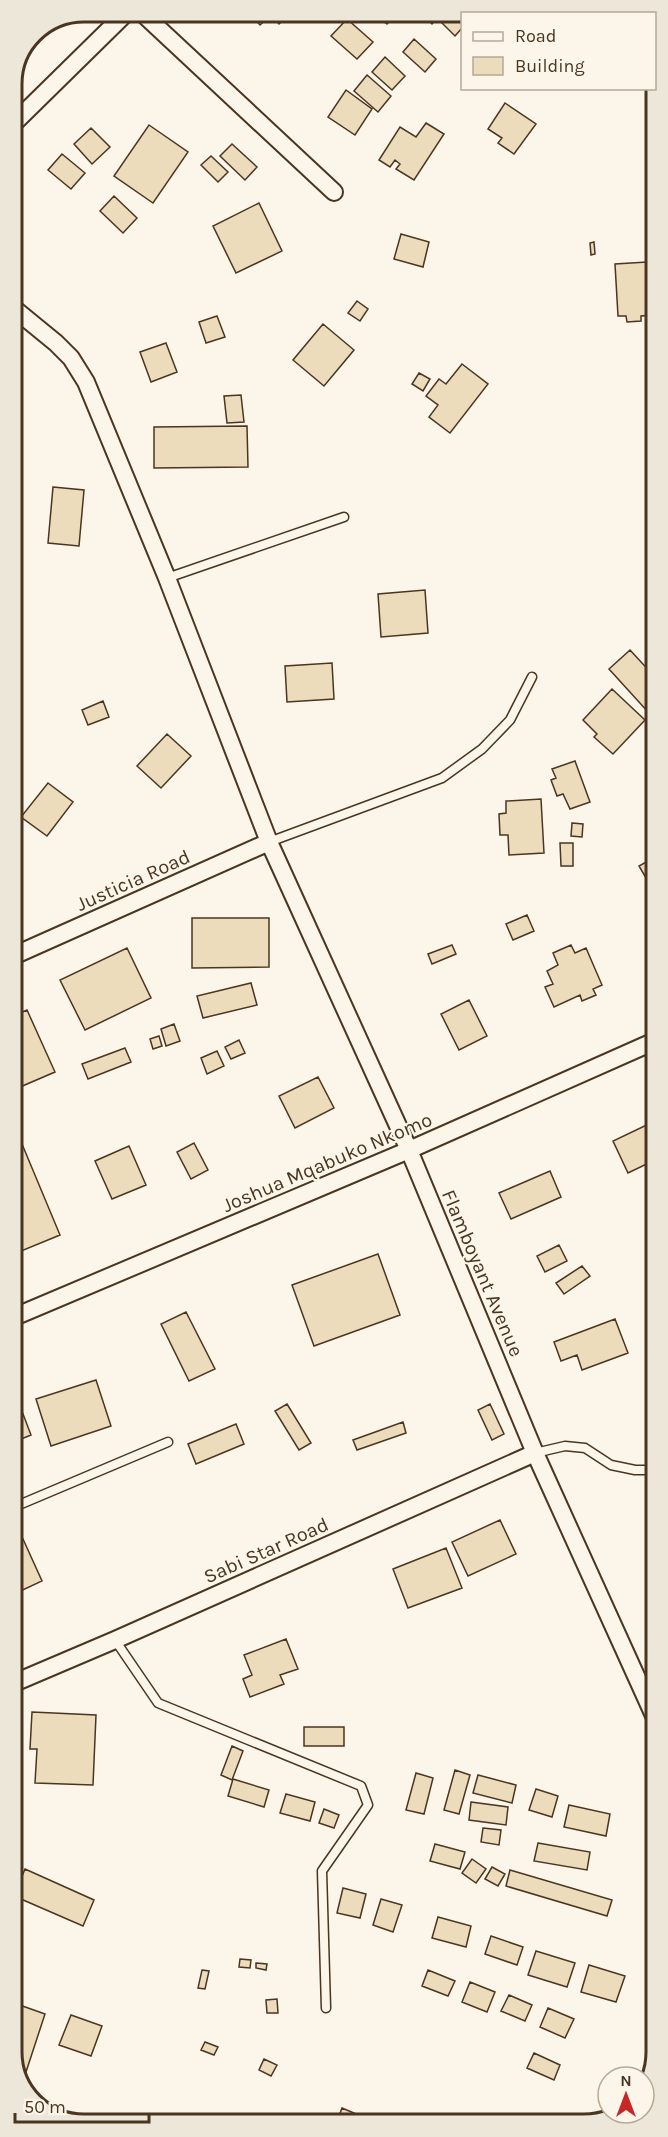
<svg xmlns="http://www.w3.org/2000/svg" width="668" height="2137" font-family="Karla,sans-serif">
<rect width="100%" height="100%" fill="#fbf6e9"/>
<path fill="#ecdcbc" stroke="#4a3520" stroke-width="1.5" d="M 248,12 L 292,12 L 279,24 L 271,15 L 260,25 Z
M 377,12 L 389,12 L 394,16 L 387,24 L 375,15 Z
M 424,12 L 478,12 L 462,14 L 462,28 L 455,36 L 437,18 L 432,24 L 422,14 Z
M 347,19 L 373,42 L 357,59 L 331,36 Z
M 414,39 L 436,59 L 425,72 L 403,52 Z
M 385,57 L 405,76 L 392,90 L 372,72 Z
M 367,75 L 391,96 L 378,112 L 354,91 Z
M 346,90 L 372,109 L 355,135 L 328,117 Z
M 505,103 L 536,124 L 514,154 L 498,143 L 502,138 L 488,129 Z
M 426,123 L 444,134 L 414,180 L 396,169 L 400,164 L 395,160 L 390,167 L 379,160 L 400,127 L 416,137 Z
M 149,125 L 188,152 L 153,203 L 114,176 Z
M 91,128 L 110,147 L 92,164 L 74,144 Z
M 232,144 L 257,167 L 245,180 L 220,156 Z
M 62,154 L 85,173 L 71,189 L 48,170 Z
M 211,156 L 228,172 L 218,182 L 201,165 Z
M 114,196 L 137,218 L 123,233 L 100,211 Z
M 259,203 L 282,251 L 236,273 L 213,226 Z
M 401,234 L 429,242 L 423,267 L 394,259 Z
M 594,242 L 595,254 L 591,255 L 590,243 Z
M 647,262 L 649,297 L 654,297 L 654,315 L 641,316 L 641,321 L 627,322 L 626,316 L 618,316 L 615,264 Z
M 357,301 L 368,309 L 360,321 L 348,313 Z
M 217,316 L 225,337 L 206,343 L 199,322 Z
M 323,324 L 354,350 L 324,386 L 293,360 Z
M 166,343 L 177,372 L 151,382 L 140,352 Z
M 462,364 L 488,384 L 450,433 L 429,417 L 438,405 L 426,396 L 439,379 L 446,384 Z
M 419,373 L 430,379 L 423,391 L 412,384 Z
M 241,395 L 244,422 L 227,423 L 224,396 Z
M 247,426 L 248,467 L 154,468 L 154,427 Z
M 53,487 L 84,490 L 79,546 L 48,543 Z
M 654,523 L 654,536 L 648,528 Z
M 425,590 L 428,633 L 381,637 L 378,594 Z
M 630,650 L 654,676 L 654,709 L 649,713 L 609,669 Z
M 332,663 L 334,699 L 287,702 L 285,666 Z
M 612,689 L 645,720 L 613,754 L 594,737 L 597,734 L 583,720 Z
M 103,701 L 109,717 L 88,725 L 82,710 Z
M 167,734 L 191,756 L 161,788 L 137,766 Z
M 575,761 L 590,802 L 570,809 L 563,794 L 557,796 L 551,780 L 556,778 L 552,769 Z
M 48,783 L 73,802 L 47,836 L 21,817 Z
M 541,799 L 544,853 L 509,855 L 508,835 L 500,835 L 499,814 L 506,813 L 506,801 Z
M 572,823 L 583,824 L 582,837 L 571,836 Z
M 560,843 L 573,843 L 573,866 L 561,866 Z
M 655,857 L 655,873 L 646,878 L 639,866 Z
M 527,915 L 534,931 L 513,940 L 506,924 Z
M 192,918 L 269,918 L 269,967 L 192,968 Z
M 452,945 L 456,954 L 432,964 L 428,954 Z
M 571,945 L 575,953 L 586,948 L 602,985 L 593,989 L 596,995 L 582,1001 L 580,995 L 554,1007 L 545,987 L 553,984 L 547,971 L 558,965 L 553,953 Z
M 127,948 L 151,998 L 85,1030 L 60,980 Z
M 251,983 L 257,1005 L 203,1018 L 197,996 Z
M 469,1000 L 487,1036 L 459,1050 L 441,1014 Z
M 27,1010 L 55,1072 L 13,1090 L 13,1016 Z
M 174,1024 L 180,1041 L 166,1046 L 161,1029 Z
M 159,1036 L 162,1046 L 153,1049 L 150,1039 Z
M 239,1040 L 245,1053 L 231,1059 L 225,1047 Z
M 125,1048 L 131,1062 L 88,1079 L 82,1064 Z
M 217,1051 L 224,1066 L 207,1074 L 201,1058 Z
M 318,1077 L 334,1108 L 295,1128 L 279,1096 Z
M 655,1121 L 655,1160 L 628,1173 L 613,1141 Z
M 194,1143 L 208,1170 L 191,1179 L 177,1152 Z
M 22,1144 L 60,1235 L 14,1254 L 13,1148 Z
M 129,1146 L 146,1185 L 112,1199 L 95,1161 Z
M 550,1171 L 561,1197 L 511,1219 L 499,1193 Z
M 559,1245 L 567,1261 L 545,1272 L 537,1256 Z
M 378,1254 L 400,1315 L 314,1346 L 292,1285 Z
M 582,1266 L 590,1276 L 564,1294 L 556,1283 Z
M 186,1312 L 215,1369 L 189,1381 L 161,1324 Z
M 615,1319 L 628,1353 L 582,1370 L 577,1355 L 561,1361 L 554,1342 Z
M 96,1380 L 111,1426 L 51,1446 L 36,1399 Z
M 287,1404 L 311,1443 L 299,1450 L 275,1411 Z
M 490,1404 L 504,1434 L 492,1440 L 478,1410 Z
M 20,1406 L 31,1435 L 14,1442 L 14,1409 Z
M 403,1422 L 406,1433 L 357,1450 L 353,1440 Z
M 236,1424 L 244,1444 L 196,1464 L 188,1444 Z
M 500,1520 L 516,1554 L 468,1576 L 452,1542 Z
M 23,1539 L 42,1581 L 14,1594 L 14,1543 Z
M 446,1548 L 462,1588 L 408,1608 L 393,1569 Z
M 286,1639 L 298,1669 L 280,1675 L 284,1684 L 250,1697 L 243,1679 L 252,1675 L 244,1655 Z
M 32,1712 L 96,1715 L 93,1785 L 35,1783 L 37,1749 L 30,1749 Z
M 304,1727 L 344,1727 L 344,1746 L 304,1746 Z
M 232,1746 L 243,1751 L 232,1780 L 221,1775 Z
M 455,1770 L 470,1775 L 459,1814 L 444,1810 Z
M 416,1773 L 433,1778 L 424,1814 L 406,1810 Z
M 478,1775 L 516,1785 L 512,1803 L 473,1793 Z
M 233,1779 L 269,1790 L 264,1807 L 228,1796 Z
M 536,1789 L 558,1796 L 552,1817 L 529,1810 Z
M 286,1794 L 315,1802 L 310,1821 L 280,1813 Z
M 471,1802 L 508,1807 L 506,1825 L 469,1820 Z
M 569,1805 L 610,1814 L 606,1836 L 564,1827 Z
M 324,1809 L 339,1815 L 334,1828 L 319,1823 Z
M 483,1828 L 501,1830 L 499,1845 L 481,1842 Z
M 19,1831 L 21,1838 L 14,1840 L 14,1832 Z
M 538,1843 L 590,1852 L 587,1870 L 534,1861 Z
M 435,1844 L 465,1852 L 460,1869 L 430,1861 Z
M 472,1859 L 486,1869 L 476,1883 L 462,1873 Z
M 492,1867 L 505,1874 L 498,1886 L 485,1879 Z
M 25,1869 L 94,1900 L 83,1926 L 14,1896 Z
M 510,1870 L 612,1900 L 607,1916 L 506,1886 Z
M 343,1888 L 366,1894 L 360,1918 L 337,1913 Z
M 381,1899 L 402,1905 L 393,1932 L 373,1925 Z
M 438,1917 L 471,1926 L 466,1947 L 432,1938 Z
M 491,1936 L 523,1947 L 517,1965 L 485,1954 Z
M 536,1951 L 575,1963 L 567,1987 L 528,1975 Z
M 240,1959 L 251,1960 L 250,1968 L 239,1967 Z
M 256,1963 L 267,1964 L 266,1970 L 256,1968 Z
M 589,1965 L 625,1976 L 616,2002 L 581,1992 Z
M 202,1970 L 209,1971 L 205,1989 L 198,1988 Z
M 428,1970 L 455,1981 L 448,1996 L 422,1986 Z
M 470,1982 L 495,1992 L 487,2012 L 462,2002 Z
M 509,1995 L 532,2005 L 525,2021 L 501,2011 Z
M 277,1999 L 278,2013 L 267,2013 L 266,2000 Z
M 14,2003 L 45,2014 L 24,2078 L 17,2076 L 14,2071 Z
M 548,2008 L 574,2019 L 565,2038 L 540,2027 Z
M 71,2015 L 102,2026 L 91,2056 L 59,2045 Z
M 205,2042 L 218,2047 L 214,2055 L 201,2050 Z
M 534,2053 L 560,2065 L 554,2080 L 527,2068 Z
M 264,2059 L 277,2065 L 271,2076 L 259,2070 Z
M 342,2108 L 380,2124 L 336,2124 Z"/>
<g fill="none" stroke-linecap="round" stroke-linejoin="round">
<defs>
<path id="lane" d="M 167,578 L 344,517
M 269,842 L 442,778 L 482,749 L 510,720 L 532,677
M 535,1453 L 565,1446 L 585,1448 L 611,1465 L 635,1470 L 655,1470
M 14,1507 L 168,1442
M 115,1640 L 158,1703 L 361,1786 L 368,1805 L 322,1871 L 326,2008"/>
<path id="street" d="M 141,12 L 334,192
M 576,12 L 577,14
M 12,125 L 127,12
M 12,307 L 56,343 L 71,358 L 86,382 L 167,578 L 269,842 L 409,1150 L 535,1453 L 656,1720
M 13,956 L 269,842
M 14,1317 L 409,1150 L 655,1041
M 14,1683 L 115,1640 L 535,1453"/>
</defs>
<use href="#lane" stroke="#4a3520" stroke-width="11"/>
<use href="#street" stroke="#4a3520" stroke-width="20"/>
<use href="#lane" stroke="#fbf6e9" stroke-width="8"/>
<use href="#street" stroke="#fbf6e9" stroke-width="16"/>
</g>
<g text-anchor="middle" stroke-width="4.5" stroke-linejoin="round" paint-order="stroke">
<g font-size="20" fill="#4a3520" stroke="#fbf6e9">
<text transform="translate(133 880) rotate(-24)" y="7">Justicia Road</text>
<text transform="translate(327 1162) rotate(-23)" y="7">Joshua Mqabuko Nkomo</text>
<text transform="translate(483 1273) rotate(67)" y="7">Flamboyant Avenue</text>
<text transform="translate(266 1550) rotate(-24)" y="7">Sabi Star Road</text>
</g>
</g>
<path d="M0 0H668V2137H0ZM84 22H584A62 62 0 0 1 646 84V2052A62 62 0 0 1 584 2114H84A62 62 0 0 1 22 2052V84A62 62 0 0 1 84 22Z" fill="#ede7d9" fill-rule="evenodd"/>
<path fill="none" stroke="#4a3520" stroke-width="3" d="M84 22H584A62 62 0 0 1 646 84V2052A62 62 0 0 1 584 2114H84A62 62 0 0 1 22 2052V84A62 62 0 0 1 84 22Z"/>
<rect x="461" y="12" width="195" height="78" fill="#fbf6e9" stroke="#b4a999" stroke-width="1.5"/>
<rect x="473" y="32" width="30" height="9" fill="#fbf6e9" stroke="#b4a999" stroke-width="1.5"/>
<text x="515" y="42" font-size="18" fill="#4a3520">Road</text>
<rect x="473" y="57" width="30" height="18" fill="#ecdcbc" stroke="#b4a999" stroke-width="1.5"/>
<text x="515" y="72" font-size="18" fill="#4a3520">Building</text>
<g transform="translate(626 2095)"><circle r="28" fill="#fbf6e9" stroke="#b4a999" stroke-width="1.5"/>
<path d="M0-4.5L10 22L0 15L-10 22Z" fill="#c62828"/>
<text y="-9" font-size="16" font-weight="bold" text-anchor="middle" fill="#4a3520">N</text>
</g>
<path d="M15 2113v9h134v-9" fill="none" stroke="#4a3520" stroke-width="3"/>
<text x="24" y="2113" font-size="18" fill="#4a3520" stroke="#fbf6e9" stroke-width="4.5" paint-order="stroke">50 m</text>
</svg>
